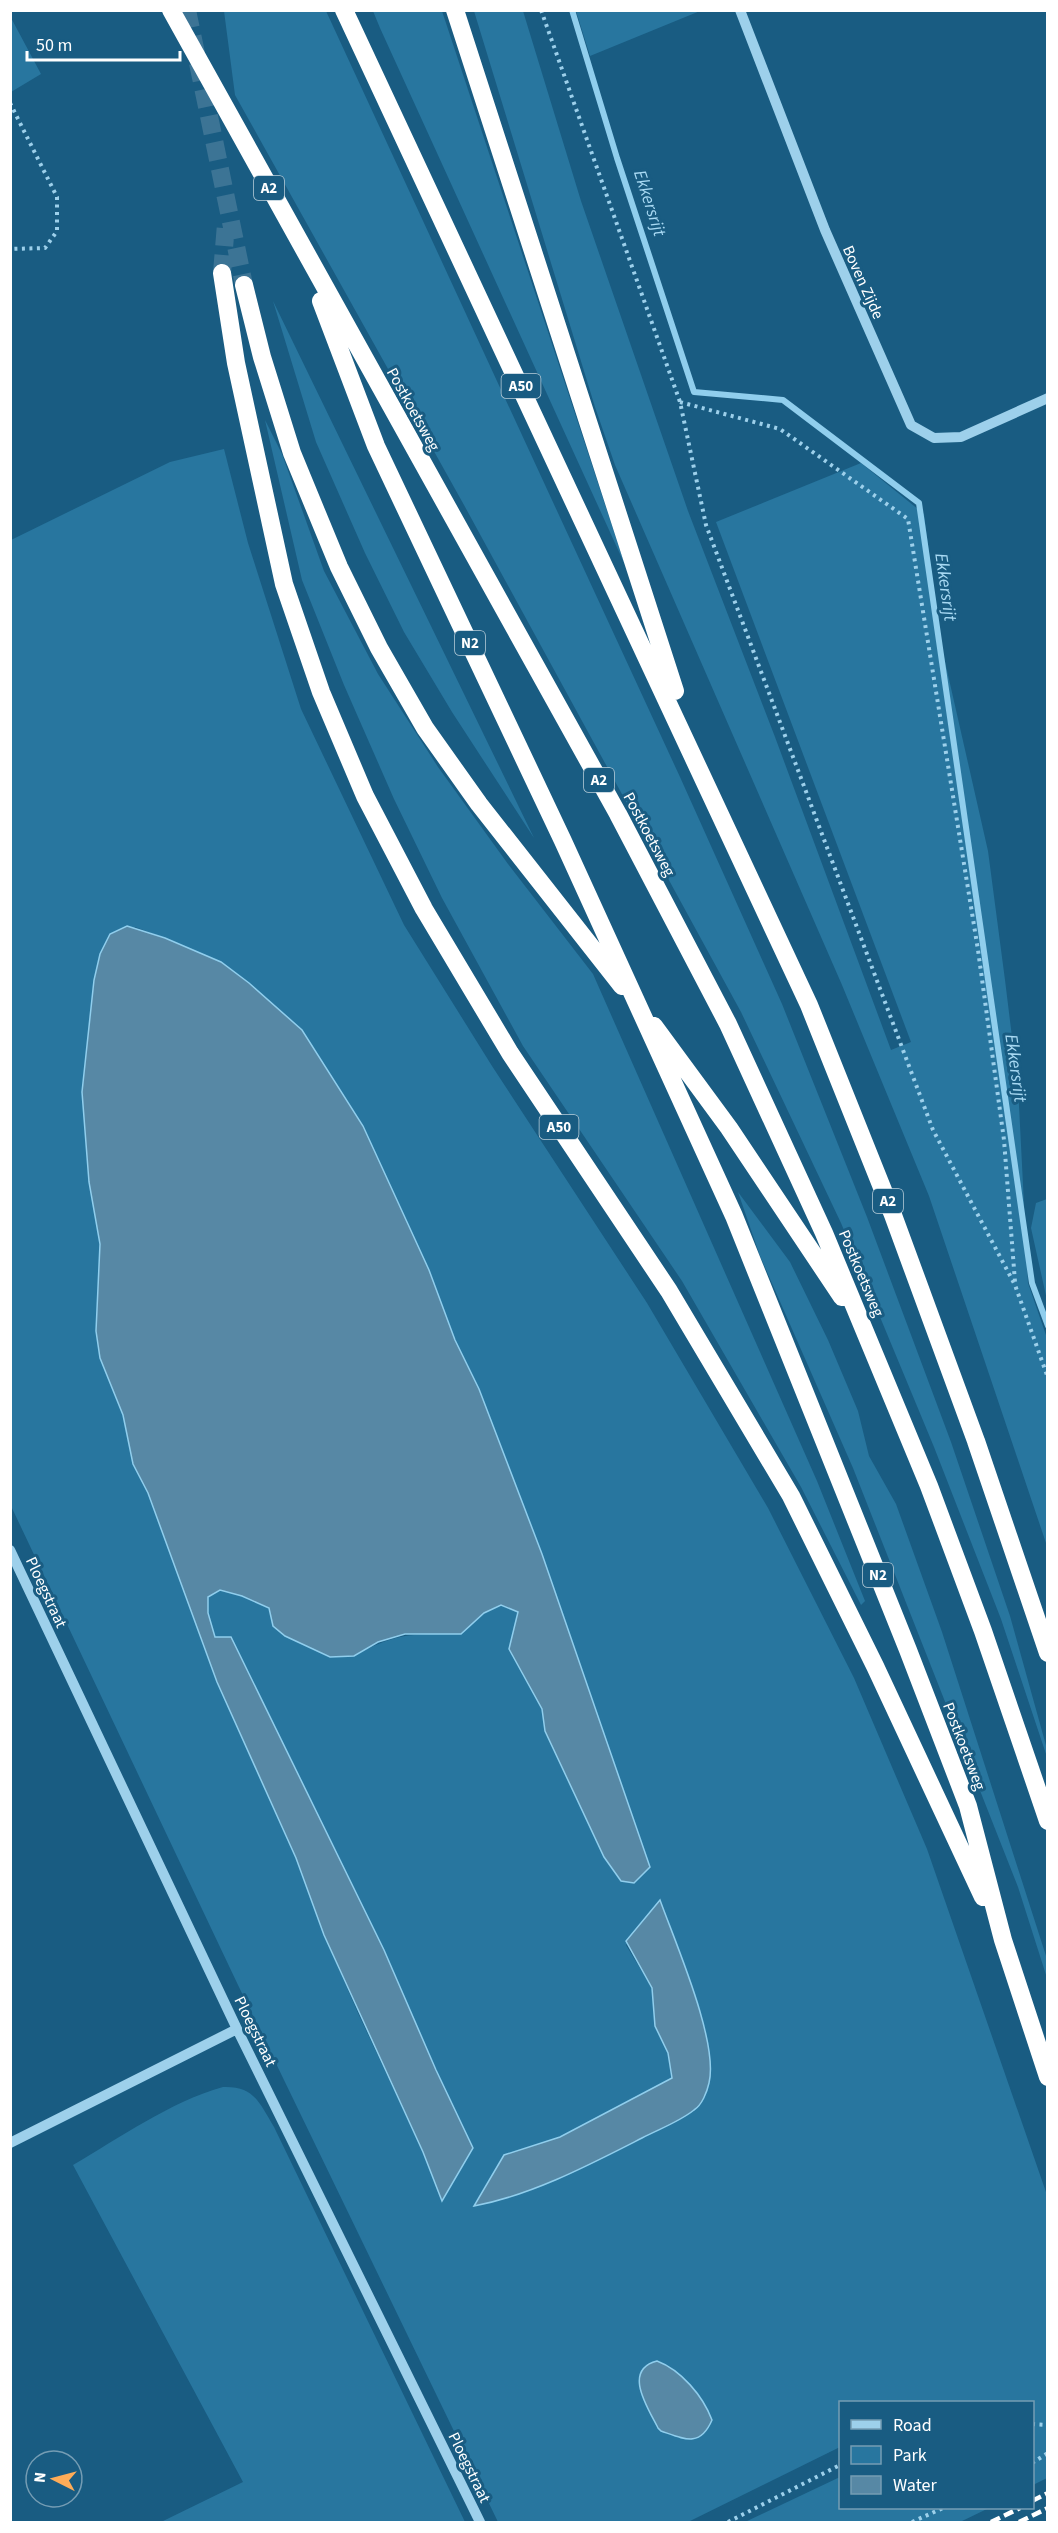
<svg xmlns="http://www.w3.org/2000/svg" width="1058" height="2533" font-family="'Source Sans 3',sans-serif">
<rect width="100%" height="100%" fill="#195c82"/>
<path fill="#28769f" fill-rule="evenodd" d="M 224,11 L 326,11 L 680,777 L 782,1004 L 867,1217 L 951,1442 L 1010,1616 L 1047,1749 L 1047,1757 L 1001,1619 L 934,1447 L 841,1223 L 741,1012 L 464,505 L 235,95 Z
M 373,11 L 442,11 L 625,565 L 380,28 Z
M 474,11 L 523,11 L 581,201 L 688,511 L 775,737 L 891,1050 L 911,1042 L 716,522 L 861,463 L 924,514 L 941,644 L 988,851 L 1005,980 L 1018,1086 L 1028,1283 L 1047,1338 L 1047,1546 L 929,1196 L 842,985 L 615,465 L 595,407 Z
M 576,11 L 576,10 L 700,11 L 590,56 Z
M 10,16 L 41,74 L 11,92 L 10,92 Z
M 273,301 L 534,838 L 452,712 L 404,632 L 365,553 L 316,442 Z
M 265,420 L 282,454 L 324,571 L 378,674 L 438,767 L 508,864 L 593,974 L 817,1481 L 865,1601 L 861,1605 L 801,1487 L 682,1281 L 523,1046 L 442,898 L 394,799 L 344,685 L 302,580 Z
M 224,449 L 248,543 L 301,709 L 404,925 L 492,1066 L 647,1303 L 768,1508 L 854,1678 L 927,1849 L 1047,2195 L 1047,2478 L 1033,2485 L 1032,2402 L 840,2402 L 840,2447 L 688,2522 L 498,2522 L 238,1985 L 11,1506 L 11,540 L 170,462 ZM 135,927 L 165,938 L 429,1270 L 455,1340 L 479,1389 L 541,1554 L 581,1673 L 621,1881 L 604,1857 L 545,1731 L 542,1709 L 509,1649 L 519,1613 L 502,1605 L 484,1613 L 461,1634 C 413,1634 397,1632 354,1656 L 273,1626 L 269,1608 L 242,1596 L 220,1590 L 208,1597 L 208,1613 L 215,1637 L 231,1637 L 384,1950 L 436,2070 L 473,2148 L 442,2201 L 423,2152 L 358,2013 L 324,1935 L 296,1858 L 217,1682 L 148,1493 L 133,1464 L 123,1415 L 100,1358 L 96,1331 L 100,1244 L 82,1092 L 94,980 ZM 660,1901 L 706,2032 L 625,2147 L 515,2195 L 474,2205 L 504,2155 L 560,2137 L 672,2078 L 668,2053 L 655,2026 L 652,1988 L 626,1945 Z
M 738,1192 L 790,1262 L 828,1340 L 858,1411 L 869,1456 L 896,1504 L 942,1632 L 1047,1959 L 1047,1978 L 1018,1887 L 853,1468 L 760,1256 Z
M 1047,1199 L 1048,1200 L 1047,1300 L 1031,1228 L 1036,1203 Z
M 223,2087 C 254,2086 259,2102 274,2127 L 465,2522 L 161,2522 L 243,2482 L 73,2165 C 121,2137 170,2102 223,2087 Z
M 840,2477 L 840,2508 L 989,2508 L 960,2522 L 745,2522 Z"/>
<path fill="#5788a5" stroke="#90ceed" stroke-width="1.5" d="M 127,926 L 165,938 L 221,962 L 249,983 L 302,1030 L 363,1126 L 429,1270 L 455,1340 L 479,1389 L 542,1554 L 650,1867 L 634,1883 L 621,1881 L 604,1857 L 545,1731 L 542,1709 L 509,1649 L 518,1612 L 501,1605 L 484,1613 L 461,1634 L 405,1634 L 378,1642 L 354,1656 L 330,1657 L 285,1636 L 273,1626 L 269,1608 L 242,1596 L 220,1590 L 208,1597 L 208,1613 L 215,1637 L 231,1637 L 384,1950 L 436,2070 L 473,2148 L 442,2201 L 423,2152 L 324,1935 L 296,1858 L 217,1682 L 148,1493 L 133,1464 L 123,1415 L 100,1358 L 96,1331 L 100,1244 L 89,1182 L 82,1092 L 94,980 L 100,954 L 110,934 Z
M 660,1900 C 675,1942 719,2042 709,2083 C 707,2092 702,2105 694,2110 C 679,2122 659,2129 642,2138 C 589,2165 532,2195 474,2206 L 504,2155 L 560,2137 L 672,2078 L 668,2053 L 655,2026 L 652,1988 L 626,1941 Z
M 657,2361 C 681,2370 703,2396 712,2420 C 700,2448 684,2439 661,2431 L 658,2428 C 648,2408 622,2370 657,2361 Z"/>
<g fill="none" stroke-linecap="round" stroke-linejoin="round">
<path stroke="#90ceed" stroke-width="6" d="M 572,10 L 617,158 L 694,392 L 783,400 L 919,503 L 1032,1283 L 1048,1326"/>
<path stroke="#3c7495" stroke-width="18" stroke-dasharray="18 9" stroke-linecap="butt" d="M 187,10 L 244,285
M 222,273 L 226,224"/>
<path stroke="#9dd0eb" stroke-width="4" stroke-dasharray="3 4.5" stroke-linecap="butt" d="M 541,10 L 680,402 L 706,525 L 933,1130 L 1015,1285 L 1048,1378
M 10,103 L 57,197 L 57,231 L 45,248 L 10,249
M 680,402 L 780,429 L 908,519 L 978,950 L 1004,1140 L 1015,1282
M 1032,2424 L 1048,2425
M 1032,2463 L 1048,2453
M 728,2522 L 840,2465
M 912,2522 L 943,2508"/>
<path stroke="#9dd0eb" stroke-width="10" d="M 740,10 L 825,230 L 911,425 L 934,438 L 961,437 L 1048,398
M 10,1550 L 237,2029 L 480,2522
M 10,2143 L 237,2029"/>
<path stroke="#fff" stroke-width="18" d="M 171,10 L 618,814 L 728,1024 L 824,1233 L 929,1486 L 983,1631 L 1048,1821
M 344,10 L 809,1005 L 893,1215 L 976,1441 L 1048,1653
M 455,10 L 675,691
M 222,273 L 236,363 L 284,584 L 321,692 L 365,796 L 424,909 L 510,1053 L 669,1291 L 791,1496 L 875,1666 L 983,1897
M 244,285 L 262,357 L 292,453 L 339,567 L 379,648 L 425,728 L 479,804 L 622,986
M 321,301 L 376,446 L 563,841 L 734,1216 L 908,1650 L 968,1806 L 1003,1940 L 1048,2077
M 654,1026 L 729,1128 L 842,1297"/>
<path stroke="#fff" stroke-width="4.5" stroke-dasharray="10 4.5" stroke-linecap="butt" d="M 1032,2501 L 1048,2493
M 991,2522 L 1020,2508
M 1019,2522 L 1048,2508"/>
</g>
<g text-anchor="middle" stroke-width="6" stroke-linejoin="round" paint-order="stroke">
<g fill="#195c82" stroke="#baceda" stroke-width="1.5">
<rect x="254" y="176" width="30" height="24" rx="4.5"/>
<rect x="501.5" y="374" width="39" height="24" rx="4.5"/>
<rect x="455" y="631" width="30" height="24" rx="4.5"/>
<rect x="584" y="768" width="30" height="24" rx="4.5"/>
<rect x="539.5" y="1115" width="39" height="24" rx="4.5"/>
<rect x="873" y="1189" width="30" height="24" rx="4.5"/>
<rect x="863" y="1563" width="30" height="24" rx="4.5"/>
</g>
<g font-size="15" font-weight="bold" fill="#fff">
<text x="269" y="193">A2</text>
<text x="521" y="391">A50</text>
<text x="470" y="648">N2</text>
<text x="599" y="785">A2</text>
<text x="559" y="1132">A50</text>
<text x="888" y="1206">A2</text>
<text x="878" y="1580">N2</text>
</g>
<g font-size="16" fill="#fff" stroke="#195c82">
<text transform="translate(864 282) rotate(66)" y="6">Boven Zijde</text>
<text transform="translate(414 409) rotate(61)" y="6">Postkoetsweg</text>
<text transform="translate(650 834) rotate(62)" y="6">Postkoetsweg</text>
<text transform="translate(862 1273) rotate(67)" y="6">Postkoetsweg</text>
<text transform="translate(47 1592) rotate(65)" y="6">Ploegstraat</text>
<text transform="translate(965 1746) rotate(69)" y="6">Postkoetsweg</text>
<text transform="translate(256 2031) rotate(64)" y="6">Ploegstraat</text>
<text transform="translate(470 2467) rotate(64)" y="6">Ploegstraat</text>
</g>
<g font-size="18" font-style="italic" fill="#a8d9f3" stroke="#195c82">
<text transform="translate(650 203) rotate(72)" y="6">Ekkersrijt</text>
<text transform="translate(946 587) rotate(82)" y="6">Ekkersrijt</text>
<text transform="translate(1016 1068) rotate(82)" y="6">Ekkersrijt</text>
</g>
</g>
<rect width="1058" height="2533" fill="none" stroke="#ffffff" stroke-width="24"/>
<rect x="839" y="2401" width="195" height="108" fill="#195c82" stroke="#759db4" stroke-width="1.5"/>
<rect x="851" y="2420" width="30" height="9" fill="#9dd0eb" stroke="#759db4" stroke-width="1.5"/>
<text x="893" y="2431" font-size="18" fill="#ffffff">Road</text>
<rect x="851" y="2446" width="30" height="18" fill="#28769f" stroke="#759db4" stroke-width="1.5"/>
<text x="893" y="2461" font-size="18" fill="#ffffff">Park</text>
<rect x="851" y="2476" width="30" height="18" fill="#5788a5" stroke="#759db4" stroke-width="1.5"/>
<text x="893" y="2491" font-size="18" fill="#ffffff">Water</text>
<g transform="translate(54 2479) rotate(276)"><circle r="28" fill="#195c82" stroke="#759db4" stroke-width="1.5"/>
<path d="M0-4.5L10 22L0 15L-10 22Z" fill="#feac58"/>
<text y="-9" font-size="16" font-weight="bold" text-anchor="middle" fill="#ffffff">N</text>
</g>
<path d="M27 51v9h153v-9" fill="none" stroke="#ffffff" stroke-width="3"/>
<text x="36" y="51" font-size="18" fill="#ffffff" stroke="#195c82" stroke-width="4.5" paint-order="stroke">50 m</text>
</svg>
